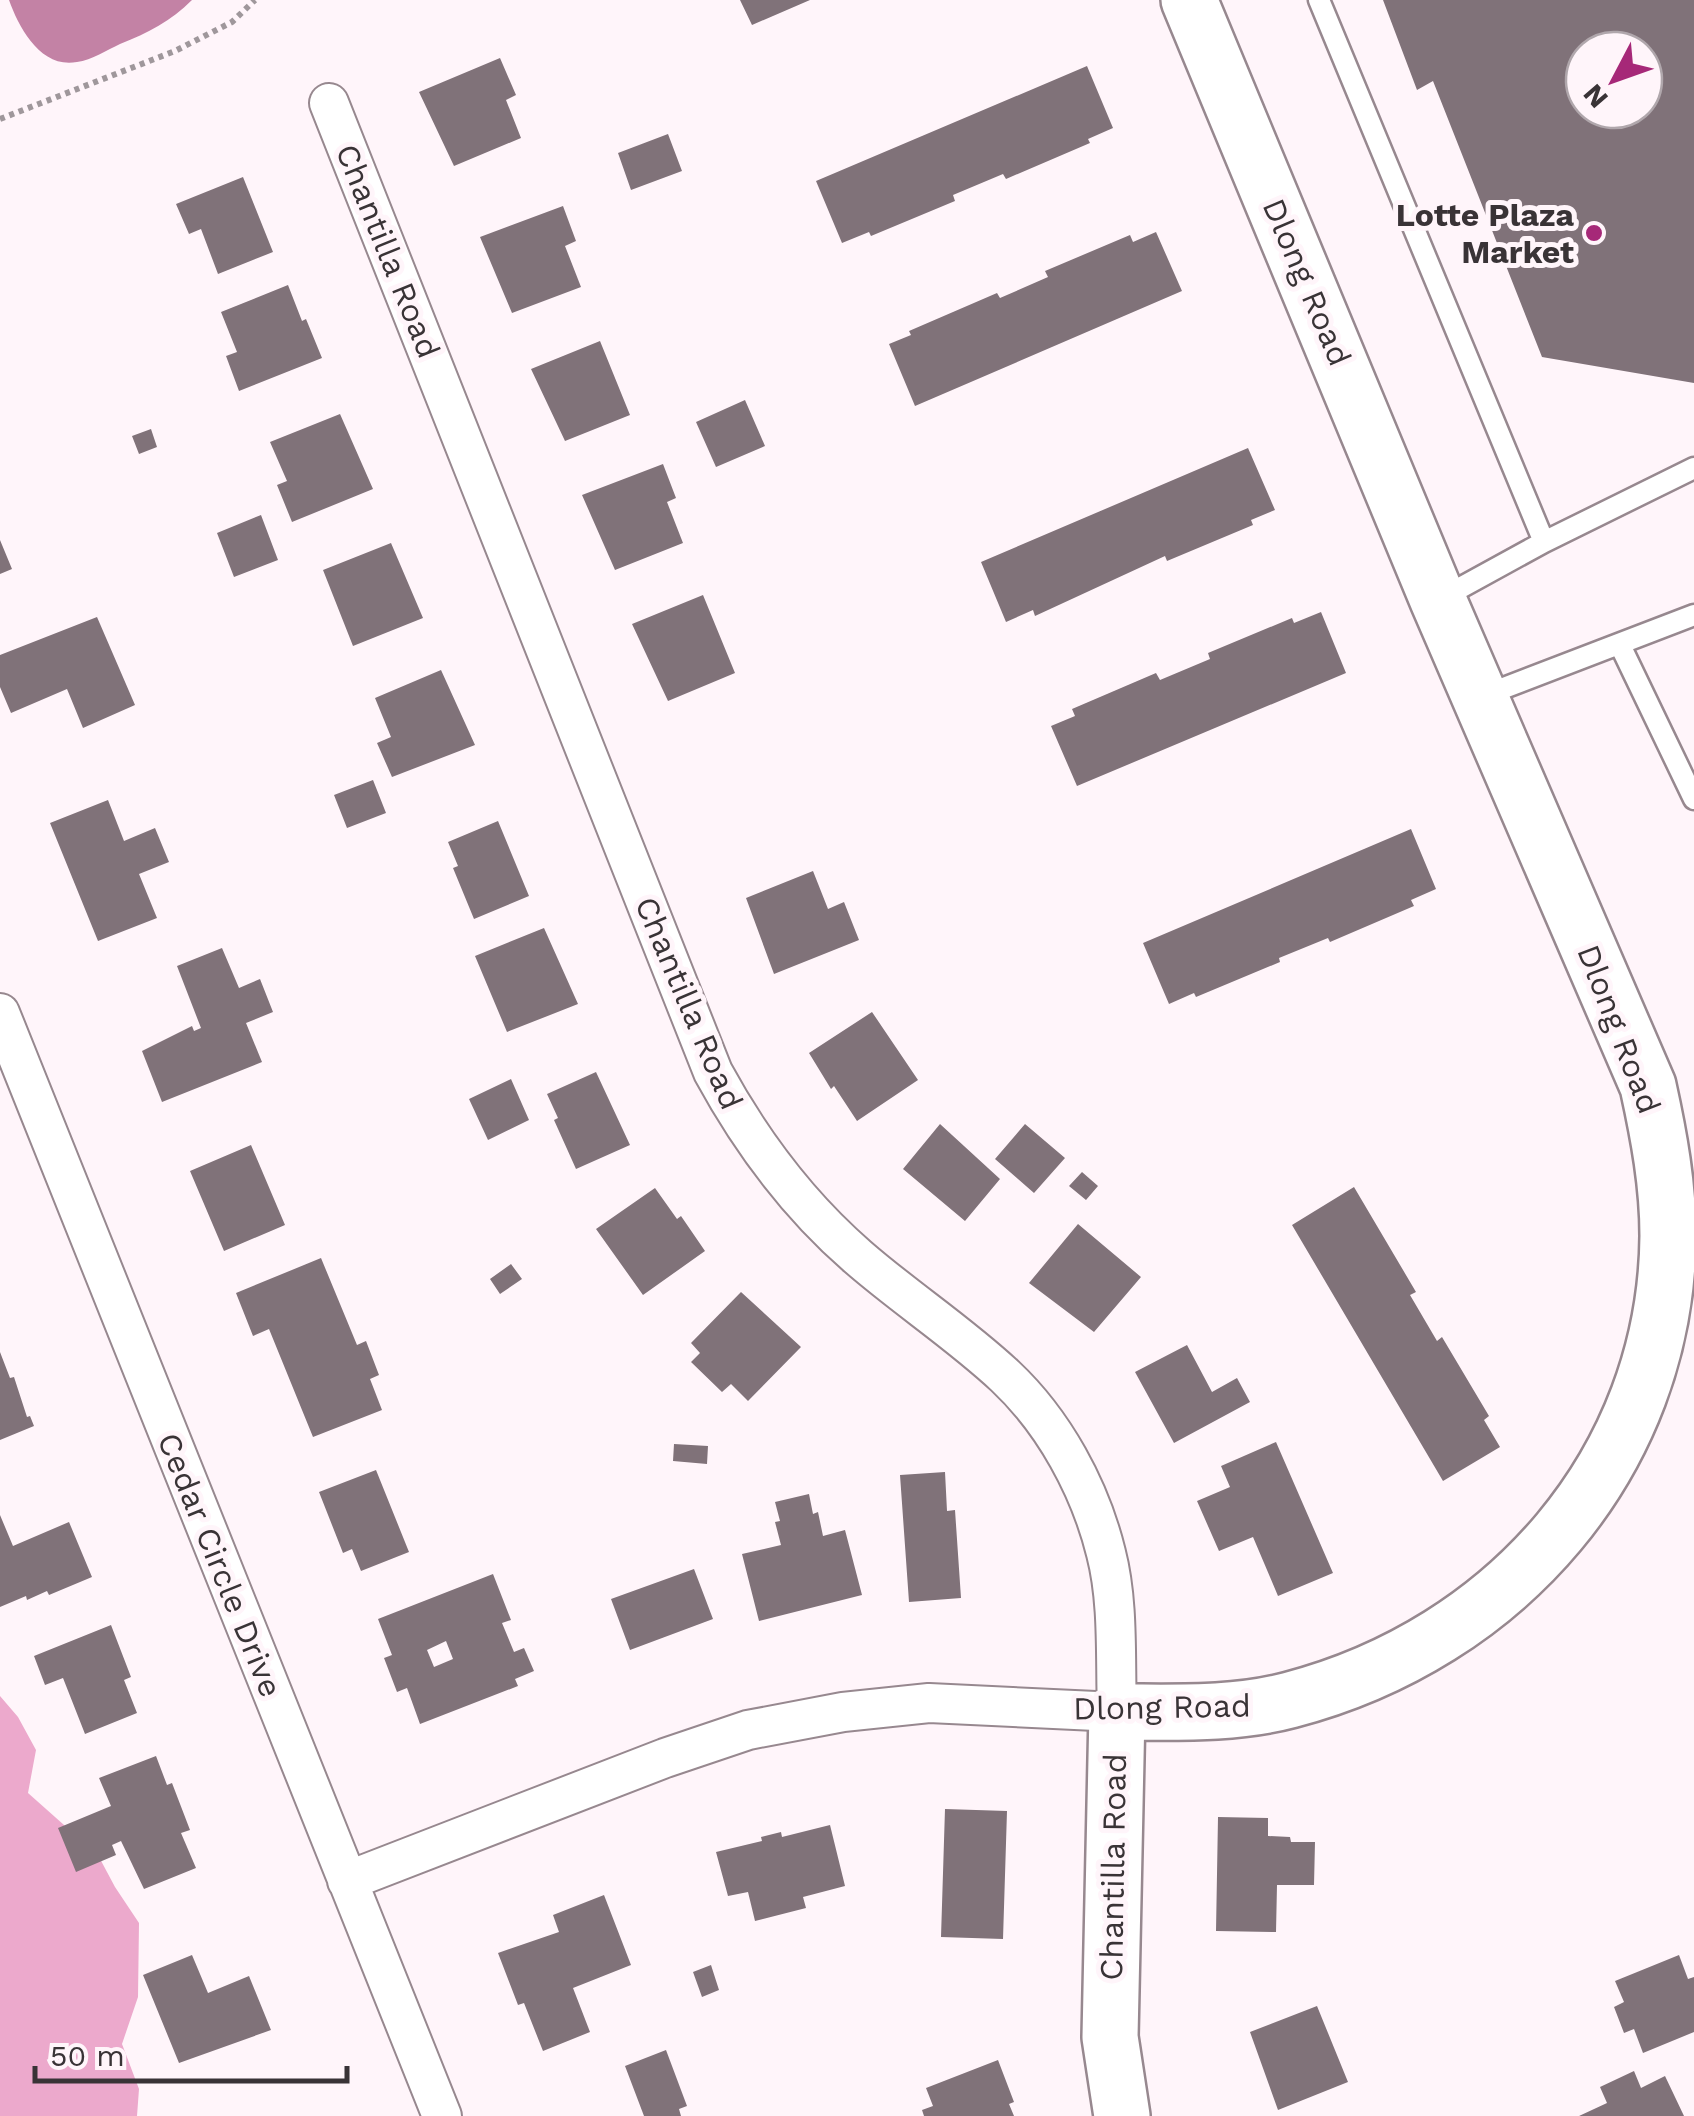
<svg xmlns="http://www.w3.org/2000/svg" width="1694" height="2116" font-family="'Work Sans',sans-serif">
<rect width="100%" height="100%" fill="#fff5fa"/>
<path fill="#eca9cc" d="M 0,1696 L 18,1717 L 36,1750 L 28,1793 L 73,1833 L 91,1842 L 115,1887 L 139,1923 L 138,1997 L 122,2044 L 139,2089 L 137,2116 L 0,2116 Z"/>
<path fill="#c382a5" d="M 9,0 L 192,0 C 171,21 148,33 120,44 C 107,50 92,60 77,62 C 41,69 19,28 9,0 Z"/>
<path fill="#807279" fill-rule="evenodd" d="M 740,0 L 810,0 L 752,25 Z
M 1383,0 L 1694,0 L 1694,383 L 1542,357 L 1433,81 L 1417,90 ZM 1584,50 L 1644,50 L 1644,110 L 1584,110 Z
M 500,58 L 516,95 L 506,100 L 521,138 L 454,166 L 419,92 Z
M 1087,66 L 1113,128 L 1088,139 L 1090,143 L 1006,179 L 1003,174 L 953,195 L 955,201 L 871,236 L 869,232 L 842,243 L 816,181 Z
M 668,134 L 682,171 L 631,190 L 618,153 Z
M 243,177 L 273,252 L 218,274 L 201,229 L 189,234 L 176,204 Z
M 563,206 L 576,241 L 565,246 L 581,287 L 512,313 L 480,237 Z
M 1156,232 L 1182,291 L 915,406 L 889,344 L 911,335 L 909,331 L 997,293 L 1000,298 L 1048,277 L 1045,271 L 1130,235 L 1133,242 Z
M 288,285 L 302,321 L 306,319 L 322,358 L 239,391 L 226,356 L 237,352 L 221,312 Z
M 600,341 L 630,415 L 565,441 L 531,369 Z
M 745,400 L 765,446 L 716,467 L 696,422 Z
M 340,414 L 373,489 L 292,522 L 277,485 L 287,481 L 270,442 Z
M 151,429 L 157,447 L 139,454 L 132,436 Z
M 1248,448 L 1275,510 L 1251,520 L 1253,525 L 1167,561 L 1165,556 L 1035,616 L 1033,610 L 1006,622 L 981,562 Z
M 663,464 L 676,498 L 667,502 L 683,543 L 615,570 L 582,495 Z
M 261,515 L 278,560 L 234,577 L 217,533 Z
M 0,540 L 12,569 L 0,574 Z
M 391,543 L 423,618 L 353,646 L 323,570 Z
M 703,595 L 735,673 L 668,701 L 632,624 Z
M 1321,612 L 1346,673 L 1077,786 L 1051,726 L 1075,716 L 1072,709 L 1156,673 L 1160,680 L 1210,659 L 1208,653 L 1292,618 L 1294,623 Z
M 97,617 L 135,705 L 83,728 L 67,689 L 11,713 L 0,687 L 0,655 Z
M 441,670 L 475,745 L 392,777 L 377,743 L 391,737 L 375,698 Z
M 373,780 L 386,813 L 347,828 L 334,795 Z
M 108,800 L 124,841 L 155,828 L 169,862 L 139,874 L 157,918 L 98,941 L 50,823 Z
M 498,821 L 529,896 L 474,919 L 453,868 L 458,866 L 448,842 Z
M 1411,829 L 1436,889 L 1411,900 L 1414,906 L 1330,942 L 1328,938 L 1279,958 L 1280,962 L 1196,997 L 1194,993 L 1169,1004 L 1143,943 Z
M 813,871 L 828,909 L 844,902 L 859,940 L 774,974 L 746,898 Z
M 544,928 L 578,1004 L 507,1032 L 475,956 Z
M 222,948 L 239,988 L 260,979 L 273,1012 L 246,1023 L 262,1062 L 162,1102 L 142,1051 L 192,1026 L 194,1031 L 201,1028 L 177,966 Z
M 872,1012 L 918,1080 L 857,1121 L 834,1086 L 831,1089 L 809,1053 Z
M 596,1072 L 630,1145 L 576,1169 L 554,1120 L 558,1118 L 547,1094 Z
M 511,1079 L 529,1120 L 488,1140 L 469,1099 Z
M 940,1124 L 1000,1179 L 965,1221 L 903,1169 Z
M 1025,1124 L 1065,1158 L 1034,1193 L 995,1159 Z
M 251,1145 L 285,1225 L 224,1251 L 190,1171 Z
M 1082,1172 L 1098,1186 L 1086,1200 L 1069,1186 Z
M 1354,1187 L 1416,1292 L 1410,1295 L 1437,1341 L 1442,1337 L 1489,1416 L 1484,1420 L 1500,1447 L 1443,1481 L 1292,1225 Z
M 655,1188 L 677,1219 L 681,1216 L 705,1251 L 643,1295 L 596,1229 Z
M 1078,1224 L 1141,1277 L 1094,1332 L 1029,1283 Z
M 321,1258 L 357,1345 L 366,1341 L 379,1375 L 370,1379 L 382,1410 L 313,1437 L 269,1329 L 253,1336 L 236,1293 Z
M 511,1264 L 522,1279 L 500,1294 L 490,1279 Z
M 741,1292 L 801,1347 L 748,1401 L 731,1384 L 722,1392 L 691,1362 L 700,1353 L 691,1343 Z
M 1187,1345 L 1212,1392 L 1237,1378 L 1250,1402 L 1174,1443 L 1135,1372 Z
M 0,1352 L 10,1378 L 14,1377 L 27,1417 L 30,1416 L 34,1426 L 0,1440 Z
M 1276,1442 L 1333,1573 L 1278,1596 L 1253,1537 L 1219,1551 L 1197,1501 L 1230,1487 L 1221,1466 Z
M 674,1444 L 708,1446 L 707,1464 L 673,1461 Z
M 376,1470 L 409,1552 L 361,1571 L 352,1549 L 343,1553 L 319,1492 Z
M 945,1472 L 947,1511 L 955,1510 L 961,1598 L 909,1602 L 900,1475 Z
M 809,1494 L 813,1514 L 818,1512 L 823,1536 L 845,1530 L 862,1595 L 759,1621 L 742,1554 L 781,1545 L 775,1522 L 780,1521 L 775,1502 Z
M 0,1515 L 13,1546 L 69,1522 L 92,1577 L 49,1595 L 47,1591 L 27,1600 L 26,1596 L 0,1607 Z
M 694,1569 L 713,1619 L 630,1650 L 611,1599 Z
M 493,1574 L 511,1620 L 502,1623 L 514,1652 L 524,1648 L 534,1671 L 515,1679 L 518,1686 L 420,1724 L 407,1688 L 397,1692 L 384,1658 L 392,1655 L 378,1619 ZM 446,1641 L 453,1659 L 434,1667 L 427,1650 Z
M 111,1625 L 131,1677 L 124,1680 L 137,1713 L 85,1734 L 63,1678 L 45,1685 L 34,1656 Z
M 156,1756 L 167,1785 L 172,1783 L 190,1830 L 181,1833 L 196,1868 L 144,1889 L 121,1841 L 112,1845 L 116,1855 L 76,1872 L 58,1828 L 111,1806 L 99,1778 Z
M 945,1809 L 1007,1811 L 1003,1939 L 941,1937 Z
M 1218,1817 L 1268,1818 L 1268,1836 L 1290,1837 L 1291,1842 L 1315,1842 L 1314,1885 L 1277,1885 L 1276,1932 L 1216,1931 Z
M 830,1825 L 845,1886 L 803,1897 L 806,1908 L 755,1921 L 748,1892 L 728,1896 L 716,1852 L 762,1841 L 761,1837 L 781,1832 L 782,1837 Z
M 604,1895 L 631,1965 L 573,1988 L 590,2032 L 543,2051 L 524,2003 L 518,2005 L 498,1953 L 559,1932 L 553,1915 Z
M 192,1955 L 208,1993 L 249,1976 L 271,2030 L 179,2063 L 143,1975 Z
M 1679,1955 L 1688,1979 L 1694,1977 L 1694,2032 L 1643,2053 L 1634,2029 L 1624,2033 L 1614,2007 L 1624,2002 L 1615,1981 Z
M 711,1965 L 719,1990 L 702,1997 L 693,1972 Z
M 1317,2006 L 1348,2082 L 1278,2110 L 1250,2032 Z
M 666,2050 L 687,2106 L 679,2109 L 681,2116 L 644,2116 L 625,2066 Z
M 998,2060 L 1014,2102 L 1009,2104 L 1014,2116 L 924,2116 L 922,2110 L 933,2106 L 926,2088 Z
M 1634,2071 L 1641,2088 L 1665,2076 L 1684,2116 L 1579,2116 L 1607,2103 L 1600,2087 Z"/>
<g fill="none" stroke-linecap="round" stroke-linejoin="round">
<defs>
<path id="lane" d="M 1319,0 L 1544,542
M 1440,599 L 1544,542 L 1694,468
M 1620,645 L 1694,799
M 1483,696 L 1694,615"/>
<path id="street" d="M 329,103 L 713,1072 C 751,1142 797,1204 858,1257 C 905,1298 959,1333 1005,1376 C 1054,1422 1090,1488 1106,1553 C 1119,1603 1115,1660 1117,1712 L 929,1703 L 843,1712 L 748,1730 L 665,1758 L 347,1881
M 0,1013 L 442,2116"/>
<path id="secondary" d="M 1122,2116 L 1110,2037 L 1117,1712 C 1175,1712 1234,1715 1290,1700 C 1505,1644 1666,1463 1668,1236 C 1668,1185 1659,1136 1648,1086 L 1438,600 L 1189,0"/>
</defs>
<use href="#lane" stroke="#97888f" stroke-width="25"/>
<use href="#street" stroke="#97888f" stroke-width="42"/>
<use href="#secondary" stroke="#97888f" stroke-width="60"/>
<path stroke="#9f979b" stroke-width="6" stroke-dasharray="5 5" stroke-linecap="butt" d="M 0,119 L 175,51 L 232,22 L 255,0"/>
<use href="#lane" stroke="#fff" stroke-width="20"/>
<use href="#street" stroke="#fff" stroke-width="38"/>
<use href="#secondary" stroke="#fff" stroke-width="55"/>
</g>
<circle fill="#a62878" stroke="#fff5fa" stroke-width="4" cx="1594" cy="233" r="10"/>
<g text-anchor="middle" stroke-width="10" stroke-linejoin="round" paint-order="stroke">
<g font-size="32" font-weight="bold" fill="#393336" stroke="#fff5fa" text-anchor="end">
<text x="1574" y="226">Lotte Plaza<tspan x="1574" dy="37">Market</tspan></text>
</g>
<g font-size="32" fill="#393336" stroke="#fff5fa">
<text transform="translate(388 251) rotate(68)" y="11">Chantilla Road</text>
<text transform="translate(1307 282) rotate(67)" y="11">Dlong Road</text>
<text transform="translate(689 1003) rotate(67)" y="11">Chantilla Road</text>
<text transform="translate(1619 1029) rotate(69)" y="11">Dlong Road</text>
<text transform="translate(220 1565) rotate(68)" y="11">Cedar Circle Drive</text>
<text transform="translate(1162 1707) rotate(-1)" y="11">Dlong Road</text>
<text transform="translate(1113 1867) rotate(-89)" y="11">Chantilla Road</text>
</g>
</g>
<g transform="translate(1614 80) rotate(229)"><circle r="48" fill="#fff5fa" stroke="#b0a7ac" stroke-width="2.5"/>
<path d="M0-8L18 38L0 25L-18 38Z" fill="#a62878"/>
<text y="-15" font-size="28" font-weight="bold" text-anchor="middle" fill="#393336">N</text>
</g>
<path d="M35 2066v15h312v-15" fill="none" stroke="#393336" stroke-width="5"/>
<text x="50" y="2066" font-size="30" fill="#393336" stroke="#fff5fa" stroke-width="8" paint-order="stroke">50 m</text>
</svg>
